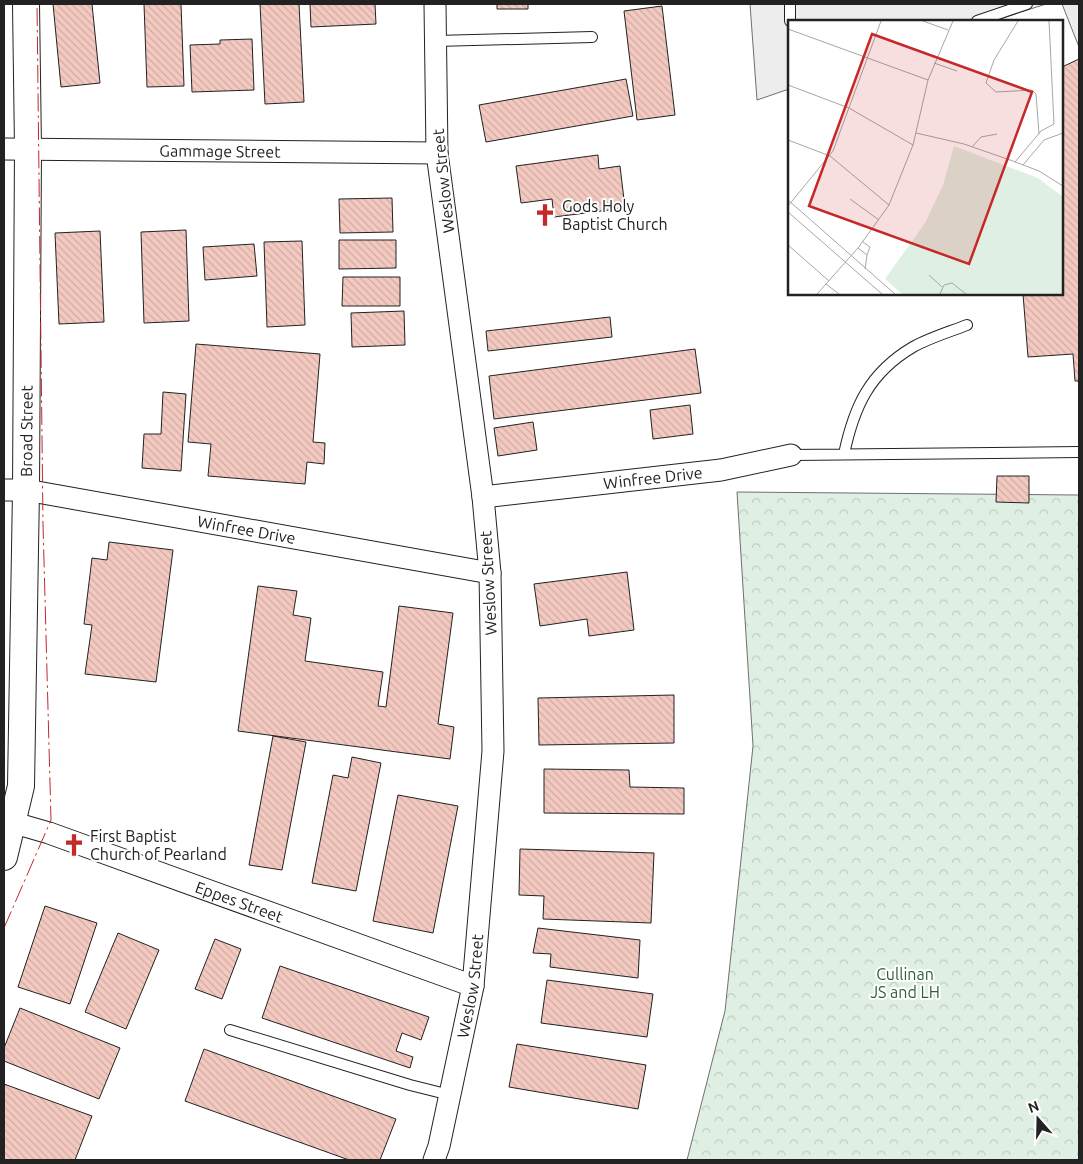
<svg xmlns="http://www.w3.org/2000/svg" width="1083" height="1164" font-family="Ubuntu,sans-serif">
<defs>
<pattern id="forest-crowns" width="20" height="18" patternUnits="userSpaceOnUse" patternTransform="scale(1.25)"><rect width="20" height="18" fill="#e0efe3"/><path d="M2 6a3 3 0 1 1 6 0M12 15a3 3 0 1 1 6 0" fill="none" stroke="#c0cdc2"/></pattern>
<pattern id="building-back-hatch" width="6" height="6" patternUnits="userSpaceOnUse" patternTransform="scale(1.25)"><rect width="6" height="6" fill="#f3c9c0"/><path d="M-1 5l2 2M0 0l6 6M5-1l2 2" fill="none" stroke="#d0aca5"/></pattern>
</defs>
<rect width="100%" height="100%" fill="#fff"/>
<path fill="url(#forest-crowns)" stroke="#6f6f6f" d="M 737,492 L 1079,495 L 1079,1160 L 687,1160 L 725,1011 L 753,746 Z"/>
<path fill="#ededed" stroke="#6f6f6f" d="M 750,4 L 1046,4 L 993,21 L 789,21 L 789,89 L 757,100 Z
M 1062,4 L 1079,4 L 1079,47 Z"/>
<path fill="url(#building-back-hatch)" stroke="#222" d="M 53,4 L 92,4 L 100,83 L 61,87 Z
M 144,4 L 181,4 L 184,86 L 147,87 Z
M 260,4 L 299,4 L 304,102 L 265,104 Z
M 310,4 L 375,4 L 376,24 L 311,27 Z
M 497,4 L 528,4 L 528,9 L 497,9 Z
M 662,6 L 675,115 L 637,120 L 624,11 Z
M 252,39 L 254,90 L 192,92 L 190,45 L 220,44 L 220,40 Z
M 1079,59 L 1079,381 L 1075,381 L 1073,354 L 1028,357 L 1023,294 L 1062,294 L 1062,67 Z
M 626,79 L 633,116 L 486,142 L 479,105 Z
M 598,155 L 599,169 L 620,166 L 625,208 L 554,217 L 552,199 L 521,203 L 516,166 Z
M 392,198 L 393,232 L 340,233 L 339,199 Z
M 186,230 L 189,321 L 144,323 L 141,232 Z
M 100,231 L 104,322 L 59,324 L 55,233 Z
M 339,240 L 396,240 L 396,268 L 339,269 Z
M 302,241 L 305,325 L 267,327 L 264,242 Z
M 254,244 L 257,276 L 205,280 L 203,247 Z
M 343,277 L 400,277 L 400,306 L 342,306 Z
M 404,311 L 405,345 L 352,347 L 351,313 Z
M 610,317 L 612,337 L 488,351 L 486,331 Z
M 196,344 L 320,354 L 313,442 L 325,443 L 324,464 L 307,462 L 305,484 L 208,476 L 211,444 L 188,442 Z
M 695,349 L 701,393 L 494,419 L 489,376 Z
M 163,392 L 186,394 L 181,471 L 142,468 L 144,434 L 161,434 Z
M 690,405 L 693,434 L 653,439 L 650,410 Z
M 533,422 L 537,450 L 498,456 L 494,428 Z
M 997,476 L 1029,476 L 1029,503 L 996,502 Z
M 109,542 L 173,550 L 156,682 L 85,674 L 92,625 L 84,624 L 92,558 L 107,560 Z
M 627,572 L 634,630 L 589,636 L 587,619 L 540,626 L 534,584 Z
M 258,586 L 297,591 L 293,615 L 311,618 L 305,661 L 383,672 L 378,706 L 386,707 L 399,606 L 453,613 L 438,724 L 454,727 L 450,759 L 238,731 Z
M 674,695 L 674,743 L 539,745 L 538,698 Z
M 273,736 L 306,742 L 282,870 L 249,865 Z
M 352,757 L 381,763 L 356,891 L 312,883 L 333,775 L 348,778 Z
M 544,769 L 629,770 L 630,787 L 684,788 L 684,814 L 544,813 Z
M 398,795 L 458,806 L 433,933 L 373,921 Z
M 520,849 L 654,853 L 651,923 L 543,919 L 544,896 L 519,895 Z
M 45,906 L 97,923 L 70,1004 L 18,987 Z
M 538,928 L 640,940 L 638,978 L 550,967 L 551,954 L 533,953 Z
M 118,933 L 159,950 L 126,1029 L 85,1012 Z
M 215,939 L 241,949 L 222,999 L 195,989 Z
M 280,966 L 429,1017 L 421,1040 L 402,1033 L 396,1051 L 413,1057 L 410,1068 L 262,1018 Z
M 547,980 L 653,994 L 647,1037 L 541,1023 Z
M 20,1008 L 120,1048 L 99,1099 L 4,1061 L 4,1048 Z
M 517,1044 L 646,1065 L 638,1109 L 509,1087 Z
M 204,1049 L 396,1119 L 380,1160 L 349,1160 L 185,1101 Z
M 4,1084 L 92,1116 L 75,1160 L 4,1160 Z"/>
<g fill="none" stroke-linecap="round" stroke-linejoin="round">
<defs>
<path id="service" d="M 790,4 L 790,21
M 977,21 L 1027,4
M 436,41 L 592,37
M 844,454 C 854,407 869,373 913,347 C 929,338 949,332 967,325
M 791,455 L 1079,452
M 230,1030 L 410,1085 L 450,1095"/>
<g id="minor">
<path id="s1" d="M 4,149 L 437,153"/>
<path id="s2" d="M 4,490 L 26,490 L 490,573"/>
<path id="s3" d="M 483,497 L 721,470 L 791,455"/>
<path id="s4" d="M 4,820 L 49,833 L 473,986"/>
<path id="s5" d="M 434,1160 L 439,1146 L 473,986 L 493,751 L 490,573 L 483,497 L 437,153 L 435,4"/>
</g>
<g id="tertiary">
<path id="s6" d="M 4,857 L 21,786 L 26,490 L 28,149 L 26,4"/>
</g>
</defs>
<use href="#service" stroke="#222" stroke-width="12"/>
<use href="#minor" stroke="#222" stroke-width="23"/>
<use href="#tertiary" stroke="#222" stroke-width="28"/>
<use href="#service" stroke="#fff" stroke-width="10"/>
<use href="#minor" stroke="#fff" stroke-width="21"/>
<use href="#tertiary" stroke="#fff" stroke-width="26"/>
<path stroke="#c62828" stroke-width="1" stroke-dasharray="18 4 2.5 4" stroke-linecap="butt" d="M 4,928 L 51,820 L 43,524 L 37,4"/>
</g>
<defs>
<symbol id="church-bare" viewBox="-9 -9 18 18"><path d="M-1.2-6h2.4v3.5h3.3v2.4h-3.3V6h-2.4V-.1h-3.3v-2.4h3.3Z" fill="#c62828" stroke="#fff" stroke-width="2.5" paint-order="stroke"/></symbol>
</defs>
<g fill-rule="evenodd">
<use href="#church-bare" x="529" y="199" width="32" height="32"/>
<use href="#church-bare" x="58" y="829" width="32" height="32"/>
</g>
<g text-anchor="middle" stroke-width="4" stroke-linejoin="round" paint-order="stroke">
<g font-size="16" fill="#222" stroke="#fff">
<text dy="6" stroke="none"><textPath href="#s1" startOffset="216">Gammage Street</textPath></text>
<text transform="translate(443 181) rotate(-96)" y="6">Weslow Street</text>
<text dy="6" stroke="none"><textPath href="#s6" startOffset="428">Broad Street</textPath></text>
<text dy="6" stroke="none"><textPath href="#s3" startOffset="171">Winfree Drive</textPath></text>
<text dy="6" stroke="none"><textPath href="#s2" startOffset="246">Winfree Drive</textPath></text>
<text transform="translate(488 583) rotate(-93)" y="6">Weslow Street</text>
<text dy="6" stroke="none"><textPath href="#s4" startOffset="249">Eppes Street</textPath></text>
<text dy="6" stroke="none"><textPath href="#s5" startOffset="178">Weslow Street</textPath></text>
</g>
<g font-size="16" fill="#222" stroke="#fff" text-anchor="start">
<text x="562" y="212">Gods Holy<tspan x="562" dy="18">Baptist Church</tspan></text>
<text x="90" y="842">First Baptist<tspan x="90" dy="18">Church of Pearland</tspan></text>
</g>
<g font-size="16" fill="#2f5e38" stroke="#fff">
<text x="905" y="980">Cullinan<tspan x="905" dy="18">JS and LH</tspan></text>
</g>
</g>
<g transform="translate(788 20)">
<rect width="275" height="275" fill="#fff"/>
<path d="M 166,126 L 250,158 L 275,177 L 275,274 L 114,274 L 97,259 L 137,203 L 155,165 Z" fill="#e0efe3"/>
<path fill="none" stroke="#a7a7a7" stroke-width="1" d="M 135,1 L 160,10M 230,1 L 206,40 L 198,63 L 208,72 L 244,70 L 248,74 L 251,114M 0,9 L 140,60M 146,43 L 169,51M 0,65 L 61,88 L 125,125M 128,113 L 176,124 L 222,140 L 251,151 L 275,166M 0,120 L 42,136 L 101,185M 184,127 L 193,117 L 209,114M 227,142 L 253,111 L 266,104 L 261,1M 235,145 L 256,120 L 275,113M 62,179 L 91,200M 0,180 L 107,274M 0,186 L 45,131 L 93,1M 0,192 L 94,274M 75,222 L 82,227 L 79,235M 0,225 L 41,261M 70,228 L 79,235 L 77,249M 141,255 L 154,267M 38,264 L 51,274M 29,274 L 70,228 L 101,185 L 125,125 L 140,60 L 165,1M 152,274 L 156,265 L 164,263 L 178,274"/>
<path fill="#c62828" fill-opacity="0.15" stroke="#c62828" stroke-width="2.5" d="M 84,14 L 244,72 L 181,244 L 21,186 Z"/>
<rect width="275" height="275" fill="none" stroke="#222" stroke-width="2.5"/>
</g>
<rect width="1083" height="1164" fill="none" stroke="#222222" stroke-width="10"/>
<g transform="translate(1038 1119) rotate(340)" stroke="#ffffff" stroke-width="4" paint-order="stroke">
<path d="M0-4L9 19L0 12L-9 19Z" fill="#222222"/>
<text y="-8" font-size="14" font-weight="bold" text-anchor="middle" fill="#222222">N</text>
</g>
</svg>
